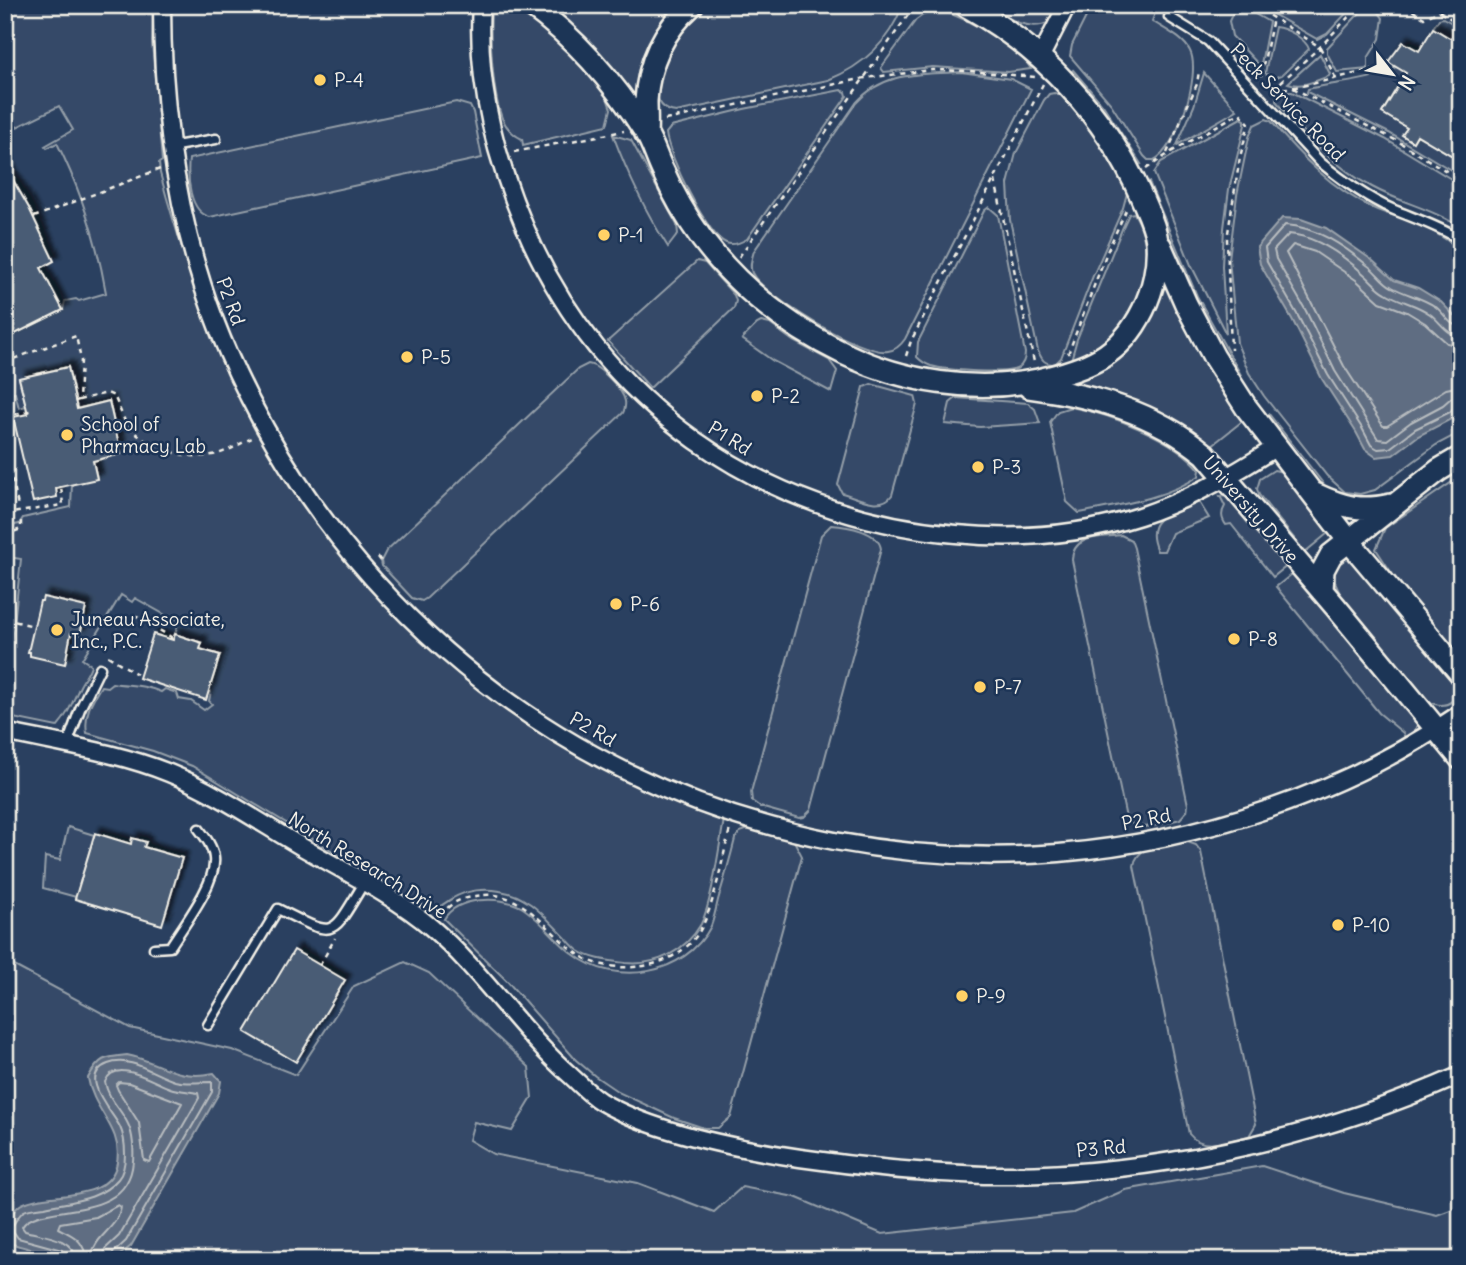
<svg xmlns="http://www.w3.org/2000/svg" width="1466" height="1265" font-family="Delius,sans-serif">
<defs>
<filter id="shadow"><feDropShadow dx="6" dy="-6" stdDeviation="2" flood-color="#0009"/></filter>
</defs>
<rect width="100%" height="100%" fill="#1d3557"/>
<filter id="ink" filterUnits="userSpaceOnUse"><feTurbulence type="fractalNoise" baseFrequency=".0143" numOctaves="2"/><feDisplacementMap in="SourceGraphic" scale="14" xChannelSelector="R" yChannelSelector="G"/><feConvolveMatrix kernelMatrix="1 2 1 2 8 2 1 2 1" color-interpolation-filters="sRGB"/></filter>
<g filter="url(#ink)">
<path fill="#2a4060" d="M 5,5 L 1461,5 L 1461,1260 L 5,1260 Z"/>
<path fill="#354a67" stroke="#949ea8" stroke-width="2" d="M 5,5 L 153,5 L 152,42 L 162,161 L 159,163 L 160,173 C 178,241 201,307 230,372 C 238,391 245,412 255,430 C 328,555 429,664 552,739 C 585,759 620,779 655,794 C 678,803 702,810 724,820 C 719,846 712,903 701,924 C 685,952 656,966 625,963 C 611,961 591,959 579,951 C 573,947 568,940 564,936 C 545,917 528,895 500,891 C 485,888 467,890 453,898 C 445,902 440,909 430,910 L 192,766 L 153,751 L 87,733 C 84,714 91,702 101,686 L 107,687 L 112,683 C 131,686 142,684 161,692 L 165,689 L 177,693 L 179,699 L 191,701 L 204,710 L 212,704 L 209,701 L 211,691 L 209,690 L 220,655 L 200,649 L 202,643 L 175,634 L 179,620 L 169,617 L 135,598 L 132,602 L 121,595 L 82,659 L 91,665 C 89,673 84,678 80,686 C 73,701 68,715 57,727 L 13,718 C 11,708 13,699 12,689 C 11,675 5,664 5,650 L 11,651 L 21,559 L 8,557 L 8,553 L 5,553 L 5,527 L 19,524 L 23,518 L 71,507 L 72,484 L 97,478 L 93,461 L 121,454 L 109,401 L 74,409 L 75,398 L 67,367 L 19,378 L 26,406 L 19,408 L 15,393 L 7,394 L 12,411 L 5,413 L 5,339 L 63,310 L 65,301 L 76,299 L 79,301 L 106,293 C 97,240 81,191 57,143 L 47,148 L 45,146 L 73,130 L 59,106 L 5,133 Z
M 492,5 L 513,5 L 566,48 L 606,95 L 611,109 L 607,125 L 523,145 L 522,139 C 510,133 502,122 499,109 C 493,87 488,28 492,5 Z
M 548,5 L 677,5 C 650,35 642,58 639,98 L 636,99 L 595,48 Z
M 704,5 L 902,5 L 902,7 C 888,43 863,66 828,80 L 676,112 C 648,109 654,70 665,52 C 675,35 688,16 704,5 Z
M 987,5 L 1058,5 L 1050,22 C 1027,33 1007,17 987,5 Z
M 1092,5 L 1158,5 L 1152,21 C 1164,29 1184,38 1190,51 C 1202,75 1176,150 1154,160 L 1148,160 L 1144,156 L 1111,104 L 1070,56 L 1072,45 Z
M 1232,5 L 1239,5 L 1269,22 L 1261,64 L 1259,65 L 1232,36 L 1229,21 L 1235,8 Z
M 1278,5 L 1296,5 L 1307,12 L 1312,5 L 1354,5 L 1327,34 L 1317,39 L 1273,14 Z
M 1381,5 L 1377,10 L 1383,18 L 1380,39 L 1368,58 L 1368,69 L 1337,72 L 1327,53 L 1327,48 L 1366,6 Z
M 940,10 C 966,18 1018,46 1031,69 L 1008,72 L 933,67 L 884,72 L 881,68 L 883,65 L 916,20 L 923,15 Z
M 1443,18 L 1461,28 L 1461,37 L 1457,43 L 1433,28 L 1439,19 Z
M 1275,27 C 1286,28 1305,38 1309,49 L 1282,75 L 1274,78 L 1265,73 Z
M 1320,54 L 1330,74 L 1329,76 C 1316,81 1301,88 1288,83 Z
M 1396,67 L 1407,71 L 1382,113 L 1407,128 L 1403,135 L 1413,141 L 1417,135 L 1461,161 L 1461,176 L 1389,133 L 1307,92 L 1308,89 C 1336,82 1372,82 1396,67 Z
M 1073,70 L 1103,105 L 1141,164 L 1136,165 L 1106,115 L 1070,73 Z
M 961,72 L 1011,79 L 1031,89 L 905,339 C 901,345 896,350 888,351 C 863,356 763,296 752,273 C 749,266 752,258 754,251 L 856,103 C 885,70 921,75 961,72 Z
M 1204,73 L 1237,110 L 1177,145 L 1194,106 Z
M 841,90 L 846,92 L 847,96 L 747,239 C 740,243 733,246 726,243 C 707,235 668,155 666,133 L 671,127 L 744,109 Z
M 1280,92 L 1292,92 L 1385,139 L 1461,185 L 1461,228 C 1434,209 1401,203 1372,187 C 1334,167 1304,133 1276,101 L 1277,94 Z
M 1054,93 C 1056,94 1063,95 1065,96 C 1085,110 1116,170 1127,193 L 1123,208 L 1093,276 L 1061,358 L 1055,364 C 1044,364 1042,360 1038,351 L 1010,220 L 1008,184 L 1016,153 L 1044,100 L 1049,94 Z
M 456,102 L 470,106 L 473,112 L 482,158 L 210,217 C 189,212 187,177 189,159 Z
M 1241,118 L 1245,120 L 1245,125 L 1229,189 L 1224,228 L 1222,266 L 1226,334 L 1191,265 L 1154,173 L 1161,162 Z
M 1266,119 L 1271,121 C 1300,156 1332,189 1373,208 C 1385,214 1398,216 1409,221 C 1428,227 1445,238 1461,250 L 1461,432 L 1436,445 L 1375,490 L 1360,494 L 1345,492 L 1327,476 L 1264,396 L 1249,373 L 1237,343 L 1229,259 L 1237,195 L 1249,137 L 1254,125 Z
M 613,135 L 631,140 L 677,225 L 678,234 L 668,247 C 645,211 628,175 613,135 Z
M 1149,182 L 1197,296 L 1241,375 L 1238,378 C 1201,317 1173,254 1147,188 Z
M 989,207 L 998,215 L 1025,353 C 1025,359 1024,364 1018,368 C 1007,375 945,370 931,366 C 925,364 921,361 917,357 L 918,342 L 984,211 Z
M 1134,213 C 1155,246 1146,303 1119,330 C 1106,344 1092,352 1075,360 L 1071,360 L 1077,339 L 1122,229 L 1129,214 Z
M 697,261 L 705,263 L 734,295 L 736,301 L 734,308 L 650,388 L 608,341 Z
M 1164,280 L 1245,419 L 1211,446 C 1185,428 1160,411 1131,399 C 1113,392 1092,390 1074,382 Z
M 761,322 L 770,324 L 793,341 L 829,360 L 837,371 L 831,392 L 773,361 L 742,339 L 757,324 Z
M 588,364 C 599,365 623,390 625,401 C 626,407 625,408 623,413 L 427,598 L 422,601 L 412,598 L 382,566 L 381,561 L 386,551 L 578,369 Z
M 871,384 L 915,396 L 917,404 L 892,495 C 881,511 857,497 842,493 L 838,485 L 864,387 Z
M 956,398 L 1028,403 L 1035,409 L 1040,423 L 980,427 L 945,424 L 950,403 Z
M 1071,407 C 1110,414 1176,439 1200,470 L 1199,476 C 1165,499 1119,505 1079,513 L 1067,502 L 1050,422 L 1058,411 Z
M 1269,414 L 1329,491 C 1313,485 1280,436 1267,420 Z
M 1274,470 L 1283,472 L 1333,529 L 1305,552 L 1259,495 L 1257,489 L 1260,479 Z
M 1461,476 L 1461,657 L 1395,578 L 1376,549 L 1385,528 Z
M 1220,496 L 1230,497 L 1288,565 L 1273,577 L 1231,524 L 1226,525 C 1221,518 1221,513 1225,506 Z
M 1199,502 L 1209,518 L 1172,533 L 1164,551 L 1157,551 C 1141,516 1173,512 1199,502 Z
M 831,525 C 847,526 879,531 881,549 L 811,810 L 804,817 L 799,818 L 760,807 L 752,801 L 751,792 L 821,535 Z
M 1121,535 L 1131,540 L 1134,548 L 1188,805 L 1187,811 L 1180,819 C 1164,823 1136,835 1126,818 L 1072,560 C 1073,534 1101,538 1121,535 Z
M 1344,551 L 1456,678 C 1460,701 1448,711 1427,701 C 1408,678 1339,605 1335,581 C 1332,569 1338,561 1344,551 Z
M 1297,570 L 1416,718 L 1417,725 L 1415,730 L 1405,738 L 1403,733 L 1379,713 L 1276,587 Z
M 68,827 L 94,835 L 76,897 L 43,888 L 45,857 L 60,860 Z
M 752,828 L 793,839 L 802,856 L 731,1117 L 718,1128 L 704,1128 L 674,1118 L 620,1093 L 595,1076 L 576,1060 L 508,982 L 444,919 C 457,897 500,895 521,907 C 541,919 555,941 573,954 C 615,987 685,976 711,926 C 714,918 716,909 718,900 C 724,880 730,859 735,839 L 740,832 Z
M 1185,841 L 1196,845 L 1201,852 L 1256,1124 L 1249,1136 C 1229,1140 1203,1152 1189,1134 L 1134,866 C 1136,844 1167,845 1185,841 Z
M 5,961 L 130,1028 L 232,1050 L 296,1075 L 354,986 L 405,962 L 429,973 L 529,1067 L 532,1098 L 512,1131 L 474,1122 L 469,1140 L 493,1154 L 638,1183 L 714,1212 L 742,1187 L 795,1197 L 882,1234 L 1073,1213 L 1125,1190 L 1262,1166 L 1344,1193 L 1437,1215 L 1461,1206 L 1461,1260 L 5,1260 Z"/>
<path fill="#5e6d82" stroke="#9aa2ab" stroke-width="2" d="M 1282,218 L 1301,219 L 1326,228 L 1372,260 L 1394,280 L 1418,288 L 1441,302 L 1461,323 L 1461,408 L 1455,417 L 1418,436 L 1393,455 L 1376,457 L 1365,449 L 1356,432 L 1322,379 L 1292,319 L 1260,264 L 1257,247 Z
M 127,1055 C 161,1062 175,1081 214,1073 L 221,1081 L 219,1093 L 131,1246 L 114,1260 L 72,1260 L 12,1244 L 5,1227 C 9,1219 12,1211 20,1205 C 44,1190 110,1205 117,1162 C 123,1128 93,1111 88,1078 C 99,1058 104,1057 127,1055 Z"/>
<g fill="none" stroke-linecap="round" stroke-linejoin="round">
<path stroke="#b8bcbf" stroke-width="2" d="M 1461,327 C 1449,326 1445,314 1436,307 C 1422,297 1406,295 1392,287 C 1382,282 1376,271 1367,265 C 1344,246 1317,227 1285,225 L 1265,248 L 1267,262 L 1298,316 L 1328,375 L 1362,428 L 1371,445 L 1378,449 L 1390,448 L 1415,429 L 1450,412 L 1455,406 L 1461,405
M 1461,336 C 1446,335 1441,322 1430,314 C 1417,304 1400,302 1386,293 C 1378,289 1372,281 1365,275 C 1345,257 1316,236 1289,234 L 1274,250 L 1276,259 L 1306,311 L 1335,371 L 1378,439 L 1387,440 L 1411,422 L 1443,405 L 1451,398 L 1461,396
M 1461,346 L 1447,343 L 1425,323 L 1407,312 L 1380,302 L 1356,280 L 1315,252 L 1293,245 L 1286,253 L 1344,366 L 1383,426 L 1387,426 L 1446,389 L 1461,386
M 119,1082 L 129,1083 L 182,1103 L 149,1162 L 144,1160 L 139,1123 L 118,1090 L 116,1085 Z
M 118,1205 L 121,1207 C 119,1221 108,1229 99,1240 C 95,1245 93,1251 90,1256 L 86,1255 C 81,1238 72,1235 58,1228 L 60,1223 L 96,1217 Z
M 67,1260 L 66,1255 L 62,1250 L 18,1238 L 11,1228 C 15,1223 18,1215 24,1211 C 29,1208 38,1208 45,1207 C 71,1201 99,1201 118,1179 C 128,1168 126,1140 120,1127 C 113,1112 76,1076 108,1064 C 131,1055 154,1075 175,1081 C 187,1084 199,1082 212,1082 L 212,1092 L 126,1241 L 113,1253 L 112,1260
M 76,1260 C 74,1237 43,1236 25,1231 L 22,1227 C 37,1200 128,1226 133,1161 C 134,1150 133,1134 128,1124 C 121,1109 108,1099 105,1082 C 115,1057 153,1082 170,1088 C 179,1091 188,1091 198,1093 L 199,1098 L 119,1236 L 105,1249 L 103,1260"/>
</g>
<path fill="#485b74" stroke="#f4f1e8" stroke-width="2" filter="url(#shadow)" d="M 1433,28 L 1461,45 L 1461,161 L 1417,135 L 1413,142 L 1402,135 L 1407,128 L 1382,113 L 1406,73 L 1388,62 L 1403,42 L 1419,51 Z
M 5,166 L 29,208 L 54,261 L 41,268 L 63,310 L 5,339 Z
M 68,367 L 77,409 L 109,401 L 121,454 L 93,461 L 97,479 L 56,488 L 57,497 L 33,502 L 13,417 L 28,414 L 19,378 Z
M 43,597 L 86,607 L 80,635 L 71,633 L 65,664 L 30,656 L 30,652 L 28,652 L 40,601 L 42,601 Z
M 153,634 L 173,640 L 175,634 L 202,643 L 200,649 L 220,655 L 206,700 L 139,678 Z
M 95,833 L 131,844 L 132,838 L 146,842 L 144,847 L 182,858 L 162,925 L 75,899 Z
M 294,950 L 345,980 L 296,1062 L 245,1032 Z"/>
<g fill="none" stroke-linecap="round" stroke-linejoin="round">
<defs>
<path id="lane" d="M 1169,17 L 1208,41 L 1320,162 C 1342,180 1365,197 1392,209 C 1416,219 1439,226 1461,240
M 170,147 L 216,139
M 67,745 L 80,709 L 100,668
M 5,900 L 9,905
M 154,948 L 170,947 C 183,926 217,882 214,858 C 213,847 206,838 199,829
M 208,1025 L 278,909 C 338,939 330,938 364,883"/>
<path id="street" d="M 162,5 C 162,95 172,182 197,267 C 219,343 255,416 298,482 C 468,737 753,877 1059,853 C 1201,841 1343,794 1461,713
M 481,5 C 476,80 495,157 524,225 C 599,405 763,517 956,534 C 1017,540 1081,535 1140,516 C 1189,500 1233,475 1276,447
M 1040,58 L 1067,5
M 5,732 C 59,744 117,752 169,773 C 216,792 259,822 302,847 C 344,871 396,897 432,928 C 483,972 519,1030 570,1075 C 579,1083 589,1094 600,1101 C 652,1132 740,1149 800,1158 C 861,1167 922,1173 984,1175 C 1147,1177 1312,1141 1461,1075"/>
<path id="secondary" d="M 530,5 C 577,39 615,84 646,133 C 653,144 657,159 663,171 C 673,194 687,218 702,239 C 739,288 789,327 845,354 C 904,382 974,393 1038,380 C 1086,369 1120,357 1143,310 C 1153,290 1159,264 1157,241 C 1155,225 1147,210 1141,196 C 1105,115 1043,48 965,5
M 646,134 C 647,123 646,112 646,101 C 648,63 664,30 692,5
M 1160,245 L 1186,304 L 1214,357 L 1246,407 L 1349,541 L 1461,674
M 1029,387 C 1094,396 1153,411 1205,454 L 1335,606 L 1461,759
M 1315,494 C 1343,507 1360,512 1391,505
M 1322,591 L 1323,570 L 1331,555 L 1439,470 L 1461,457"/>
</defs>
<use href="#lane" stroke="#f4f1e8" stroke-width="13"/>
<use href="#street" stroke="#f4f1e8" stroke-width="21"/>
<use href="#secondary" stroke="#f4f1e8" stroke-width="26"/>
<path stroke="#f4f1e8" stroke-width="2.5" stroke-dasharray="5 5" stroke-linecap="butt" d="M 1252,5 L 1320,47 L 1335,77
M 1404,5 L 1424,18 L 1444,9 L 1459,5
M 1440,12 L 1461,25
M 1261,76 L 1273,18
M 1293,88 L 1399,142 L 1461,180
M 1273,89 L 1320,47 L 1360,5
M 1273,89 C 1307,88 1339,76 1373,70
M 665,120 L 865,78 L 932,70 L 969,71 L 1035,77
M 514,152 L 624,131
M 1167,153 L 1197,84 L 1199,71
M 1146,169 L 1171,152 L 1234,116 L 1240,113 L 1249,123 L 1240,157 L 1227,239 L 1231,350
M 995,180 L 1034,362
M 34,217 L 160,169
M 739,257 L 915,5
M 1068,354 L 1107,252 L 1127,208
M 906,356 L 911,341 L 1043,84
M 5,362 L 76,336 L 81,360 L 79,400 L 72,402
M 79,400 L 107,393 L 114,396 C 118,404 121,413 125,421 C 139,445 185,461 212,455 C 226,453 239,444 252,438
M 5,416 L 30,411
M 5,440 L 18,506
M 5,514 L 63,505 L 61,486
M 5,535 L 21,529 L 21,520
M 378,557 L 381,561
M 134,615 L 171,637 L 171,640
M 5,619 L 34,626
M 108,656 L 137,674
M 440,915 C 454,901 457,900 476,896 C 527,886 548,938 586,959 C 603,968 630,969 649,965 C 667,961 686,951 697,935 C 714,911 722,858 730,829
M 320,965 L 335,938"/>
<use href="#lane" stroke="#1d3557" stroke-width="8"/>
<use href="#street" stroke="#1d3557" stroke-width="16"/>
<use href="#secondary" stroke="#1d3557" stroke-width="21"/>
</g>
</g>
<g fill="#ffd166" stroke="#1d3557" stroke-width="2.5">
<circle cx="320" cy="80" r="7"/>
<circle cx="604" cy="235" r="7"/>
<circle cx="407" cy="357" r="7"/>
<circle cx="757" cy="396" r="7"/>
<circle cx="67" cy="435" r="7"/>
<circle cx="978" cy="467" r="7"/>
<circle cx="616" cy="604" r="7"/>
<circle cx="57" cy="630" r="7"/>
<circle cx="1234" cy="639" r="7"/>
<circle cx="980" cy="687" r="7"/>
<circle cx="1338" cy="925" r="7"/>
<circle cx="962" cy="996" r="7"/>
</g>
<g text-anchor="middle" stroke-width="5" stroke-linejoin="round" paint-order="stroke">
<g font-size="19" fill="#f4f1e8" stroke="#1d3557" text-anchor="start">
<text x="334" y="87">P-4</text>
<text x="618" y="242">P-1</text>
<text x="421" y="364">P-5</text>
<text x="771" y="403">P-2</text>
<text x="81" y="431">School of<tspan x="81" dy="22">Pharmacy Lab</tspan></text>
<text x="992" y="474">P-3</text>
<text x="630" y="611">P-6</text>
<text x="71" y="626">Juneau Associate,<tspan x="71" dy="22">Inc., P.C.</tspan></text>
<text x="1248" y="646">P-8</text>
<text x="994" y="694">P-7</text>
<text x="1352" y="932">P-10</text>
<text x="976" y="1003">P-9</text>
</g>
<g font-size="19" fill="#f4f1e8" stroke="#1d3557">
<text transform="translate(1288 102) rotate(46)" y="7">Peck Service Road</text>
<text transform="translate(231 301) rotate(70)" y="7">P2 Rd</text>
<text transform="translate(730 438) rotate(32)" y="7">P1 Rd</text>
<text transform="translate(1251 509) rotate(49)" y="7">University Drive</text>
<text transform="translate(593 729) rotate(30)" y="7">P2 Rd</text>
<text transform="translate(1146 819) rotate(-11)" y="7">P2 Rd</text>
<text transform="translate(368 865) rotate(32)" y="7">North Research Drive</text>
<text transform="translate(1101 1148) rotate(-5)" y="7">P3 Rd</text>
</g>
</g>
<rect width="1466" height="1265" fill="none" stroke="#1d3557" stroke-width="28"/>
<rect x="14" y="14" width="1438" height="1237" fill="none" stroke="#f4f1e8" stroke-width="2.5" filter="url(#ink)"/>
<g transform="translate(1392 74) rotate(121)" stroke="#1d3557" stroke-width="5" paint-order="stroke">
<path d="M0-5L12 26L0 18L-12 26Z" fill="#f4f1e8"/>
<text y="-10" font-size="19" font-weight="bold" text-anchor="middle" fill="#f4f1e8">N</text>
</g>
</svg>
